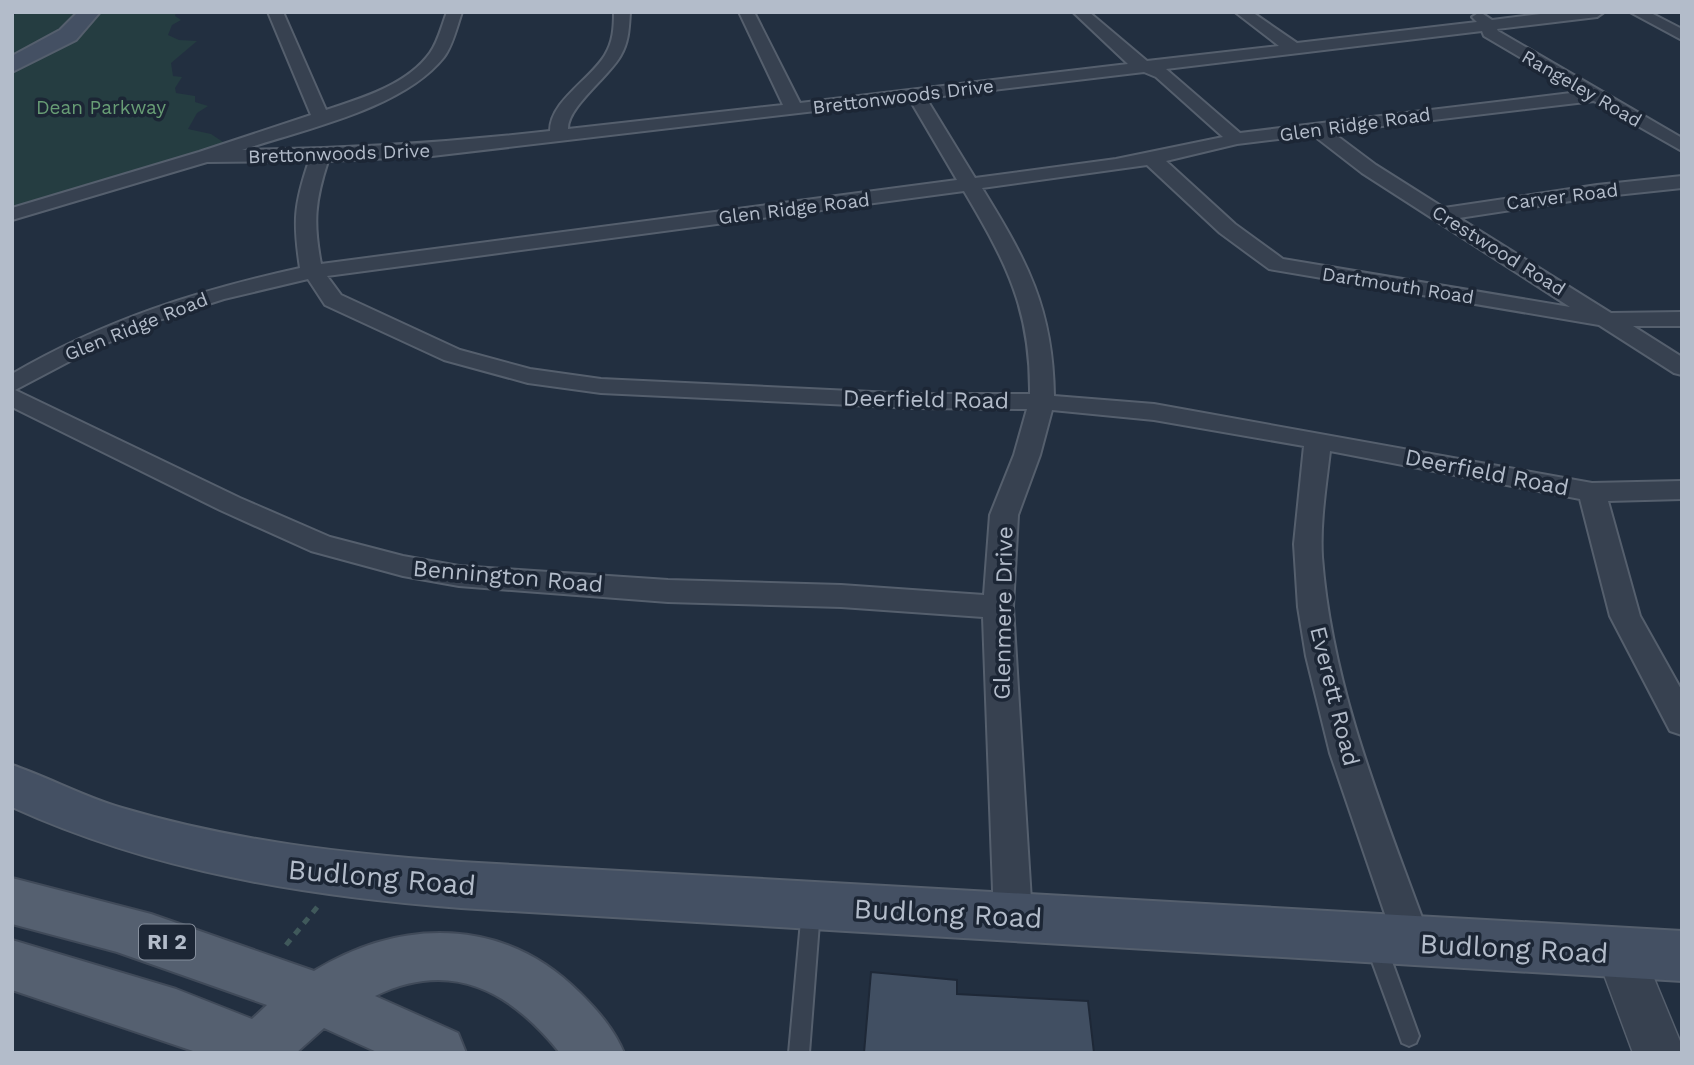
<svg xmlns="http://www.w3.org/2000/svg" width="1694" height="1065" font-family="'Work Sans',sans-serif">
<rect width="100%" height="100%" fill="#222f40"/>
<path fill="#253d41" d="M 18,12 L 176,12 L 175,16 L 181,20 L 172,25 L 168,35 L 179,40 L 197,41 L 171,63 L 173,76 L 182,77 L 175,88 L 176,93 L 195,96 L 195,102 L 208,106 L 197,113 L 188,129 L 211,134 L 232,148 L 12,215 L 12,17 Z"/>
<path fill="#414f62" stroke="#1e2837" stroke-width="2" d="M 871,972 L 957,980 L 957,994 L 1088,1001 L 1094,1053 L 864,1053 Z"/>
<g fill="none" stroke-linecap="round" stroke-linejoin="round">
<defs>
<path id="service" d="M 811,901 L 818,904 L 820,910 L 809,1053 L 789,1053 L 802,910 L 804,904 Z
M 1376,936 L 1383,939 L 1386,945 L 1419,1036 L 1416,1043 L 1409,1046 L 1402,1043 L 1366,945 L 1369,939 Z"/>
<path id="minor" d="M 268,12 L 283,12 L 326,110 C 362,98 407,85 430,53 C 438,42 442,25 447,12 L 462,12 C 457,26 453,45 444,57 C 403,109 304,129 242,150 C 348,149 445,143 550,131 C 550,101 590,80 605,55 C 613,42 614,28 614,12 L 630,12 C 629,27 629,41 621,55 C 610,76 567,107 568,129 L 783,105 L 739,12 L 754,12 L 800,103 L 1128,64 L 1073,12 L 1089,12 L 1147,61 L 1279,46 L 1235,12 L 1252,12 L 1297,43 L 1477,22 L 1472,17 L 1480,12 L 1492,20 L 1557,12 L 1604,12 L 1597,17 L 1497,29 L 1498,31 L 1682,138 L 1682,151 L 1594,101 L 1332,132 L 1376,165 L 1444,208 L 1597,185 L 1682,176 L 1682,188 L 1597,197 L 1459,218 L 1611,313 L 1682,312 L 1682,326 L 1633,326 L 1682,357 L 1682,375 L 1674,373 L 1599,325 L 1269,269 L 1220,233 L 1147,165 L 982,188 C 1027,261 1053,308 1054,396 L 1154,404 L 1592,483 L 1682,481 L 1682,499 L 1608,501 L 1640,616 L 1682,691 L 1682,735 L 1670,731 L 1610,616 L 1580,499 L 1330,451 C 1326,486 1320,522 1322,557 C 1332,691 1386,818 1431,942 L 1425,955 L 1412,960 L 1399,955 L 1330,753 L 1306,656 L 1298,607 L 1294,544 L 1304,446 L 1154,420 L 1052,410 L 1040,455 L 1018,515 L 1013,607 L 1032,917 L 1026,929 L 1013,934 L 1000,929 L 994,917 L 983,617 L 841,607 L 668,602 L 459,586 L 403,576 L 311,551 L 220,510 L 12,407 L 12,374 C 105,320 196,291 300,268 C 293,222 294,205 309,161 L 207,162 L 12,220 L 12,208 L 199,152 L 311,115 ZM 1482,31 L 1484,36 L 1579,92 L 1240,133 L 1166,69 ZM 1144,72 L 1156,77 L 1223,137 L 1116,159 L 975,178 L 926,98 ZM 910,100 L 957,180 L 321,264 C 313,222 315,201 328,161 L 432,156 ZM 1313,135 L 1362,173 L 1570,307 L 1283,259 L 1235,224 L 1166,161 L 1237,144 ZM 964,191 C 1006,262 1031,309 1030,394 L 914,394 L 601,379 L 530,369 L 460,350 L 341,295 L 327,276 ZM 308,279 L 325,305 L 444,360 L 528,383 L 601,393 L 914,408 L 1027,409 L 1014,455 L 990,515 L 984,595 L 841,585 L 668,580 L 459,566 L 403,556 L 330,537 L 240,498 L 15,390 L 89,351 L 162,319 L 224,299 Z
M 1630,12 L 1649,12 L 1682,29 L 1682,40 Z"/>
<path id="tertiary" d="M 1620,931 L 1637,937 L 1682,1046 L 1682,1053 L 1633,1053 L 1596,953 L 1603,937 Z"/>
<path id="secondary" d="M 78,12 L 100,12 L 76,40 L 12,72 L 12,56 L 60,30 Z
M 12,765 C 50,778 84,797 122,808 C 233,841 346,854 461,862 L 1682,931 L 1682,981 L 461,908 C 306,896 155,872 12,807 Z"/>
<path id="primary" d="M 12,878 L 151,914 L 314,971 C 402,917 505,917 580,993 C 598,1011 614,1029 624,1053 L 560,1053 C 511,992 453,958 375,996 L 458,1033 L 466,1053 L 379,1053 L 324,1028 L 296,1053 L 199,1053 L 12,990 L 12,940 L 176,989 L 252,1019 L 267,1005 L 117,952 L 12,924 Z"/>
</defs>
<use href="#service" stroke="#555f6d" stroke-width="4"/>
<use href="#minor" stroke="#555f6d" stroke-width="4"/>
<use href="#tertiary" stroke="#555f6d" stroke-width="3"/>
<use href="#secondary" stroke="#555f6d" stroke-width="4"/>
<use href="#primary" stroke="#404a59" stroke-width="4"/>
<path stroke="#40595b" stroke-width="5" stroke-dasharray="7 7" stroke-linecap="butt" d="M 286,945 L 319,905"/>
<use href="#service" fill="#374150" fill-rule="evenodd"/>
<use href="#minor" fill="#374150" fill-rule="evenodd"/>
<use href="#tertiary" fill="#374150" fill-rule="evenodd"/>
<use href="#secondary" fill="#445063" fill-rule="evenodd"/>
<use href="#primary" fill="#556070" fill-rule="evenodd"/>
</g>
<g text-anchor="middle" stroke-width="7" stroke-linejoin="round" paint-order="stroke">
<g font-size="19" fill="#b3bcca" stroke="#1c2635">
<text transform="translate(1582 88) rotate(30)" y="7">Rangeley Road</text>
<text transform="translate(903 96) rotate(-7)" y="7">Brettonwoods Drive</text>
<text transform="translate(1355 124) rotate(-8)" y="7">Glen Ridge Road</text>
<text transform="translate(339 153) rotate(-2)" y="7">Brettonwoods Drive</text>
<text transform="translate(1562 196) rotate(-7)" y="7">Carver Road</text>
<text transform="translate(794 208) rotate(-7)" y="7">Glen Ridge Road</text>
<text transform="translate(1499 250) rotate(32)" y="7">Crestwood Road</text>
<text transform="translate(1398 285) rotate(9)" y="7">Dartmouth Road</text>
<text transform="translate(136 326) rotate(-22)" y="7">Glen Ridge Road</text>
</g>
<g font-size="19" fill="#689d75" stroke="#1c2635">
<text x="101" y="114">Dean Parkway</text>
</g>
<rect fill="#1c2635" stroke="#868f9d" stroke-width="2" x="139" y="924.5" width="56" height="35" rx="5"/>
<g font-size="21" font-weight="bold" fill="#b3bcca">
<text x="167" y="949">RI 2</text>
</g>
<g font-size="23" fill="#b3bcca" stroke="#1c2635">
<text transform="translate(926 399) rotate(1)" y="8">Deerfield Road</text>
<text transform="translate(1487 472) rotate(11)" y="8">Deerfield Road</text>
<text transform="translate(508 576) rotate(5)" y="8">Bennington Road</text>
<text transform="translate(1003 613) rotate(-89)" y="8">Glenmere Drive</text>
<text transform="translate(1335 696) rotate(76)" y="8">Everett Road</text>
</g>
<g font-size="28" fill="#b3bcca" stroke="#1c2635">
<text transform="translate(382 877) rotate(5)" y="10">Budlong Road</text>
<text transform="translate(948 913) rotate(3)" y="10">Budlong Road</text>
<text transform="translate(1514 948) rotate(3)" y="10">Budlong Road</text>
</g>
</g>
<rect width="1694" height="1065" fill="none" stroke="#b3bcca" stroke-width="28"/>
</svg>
